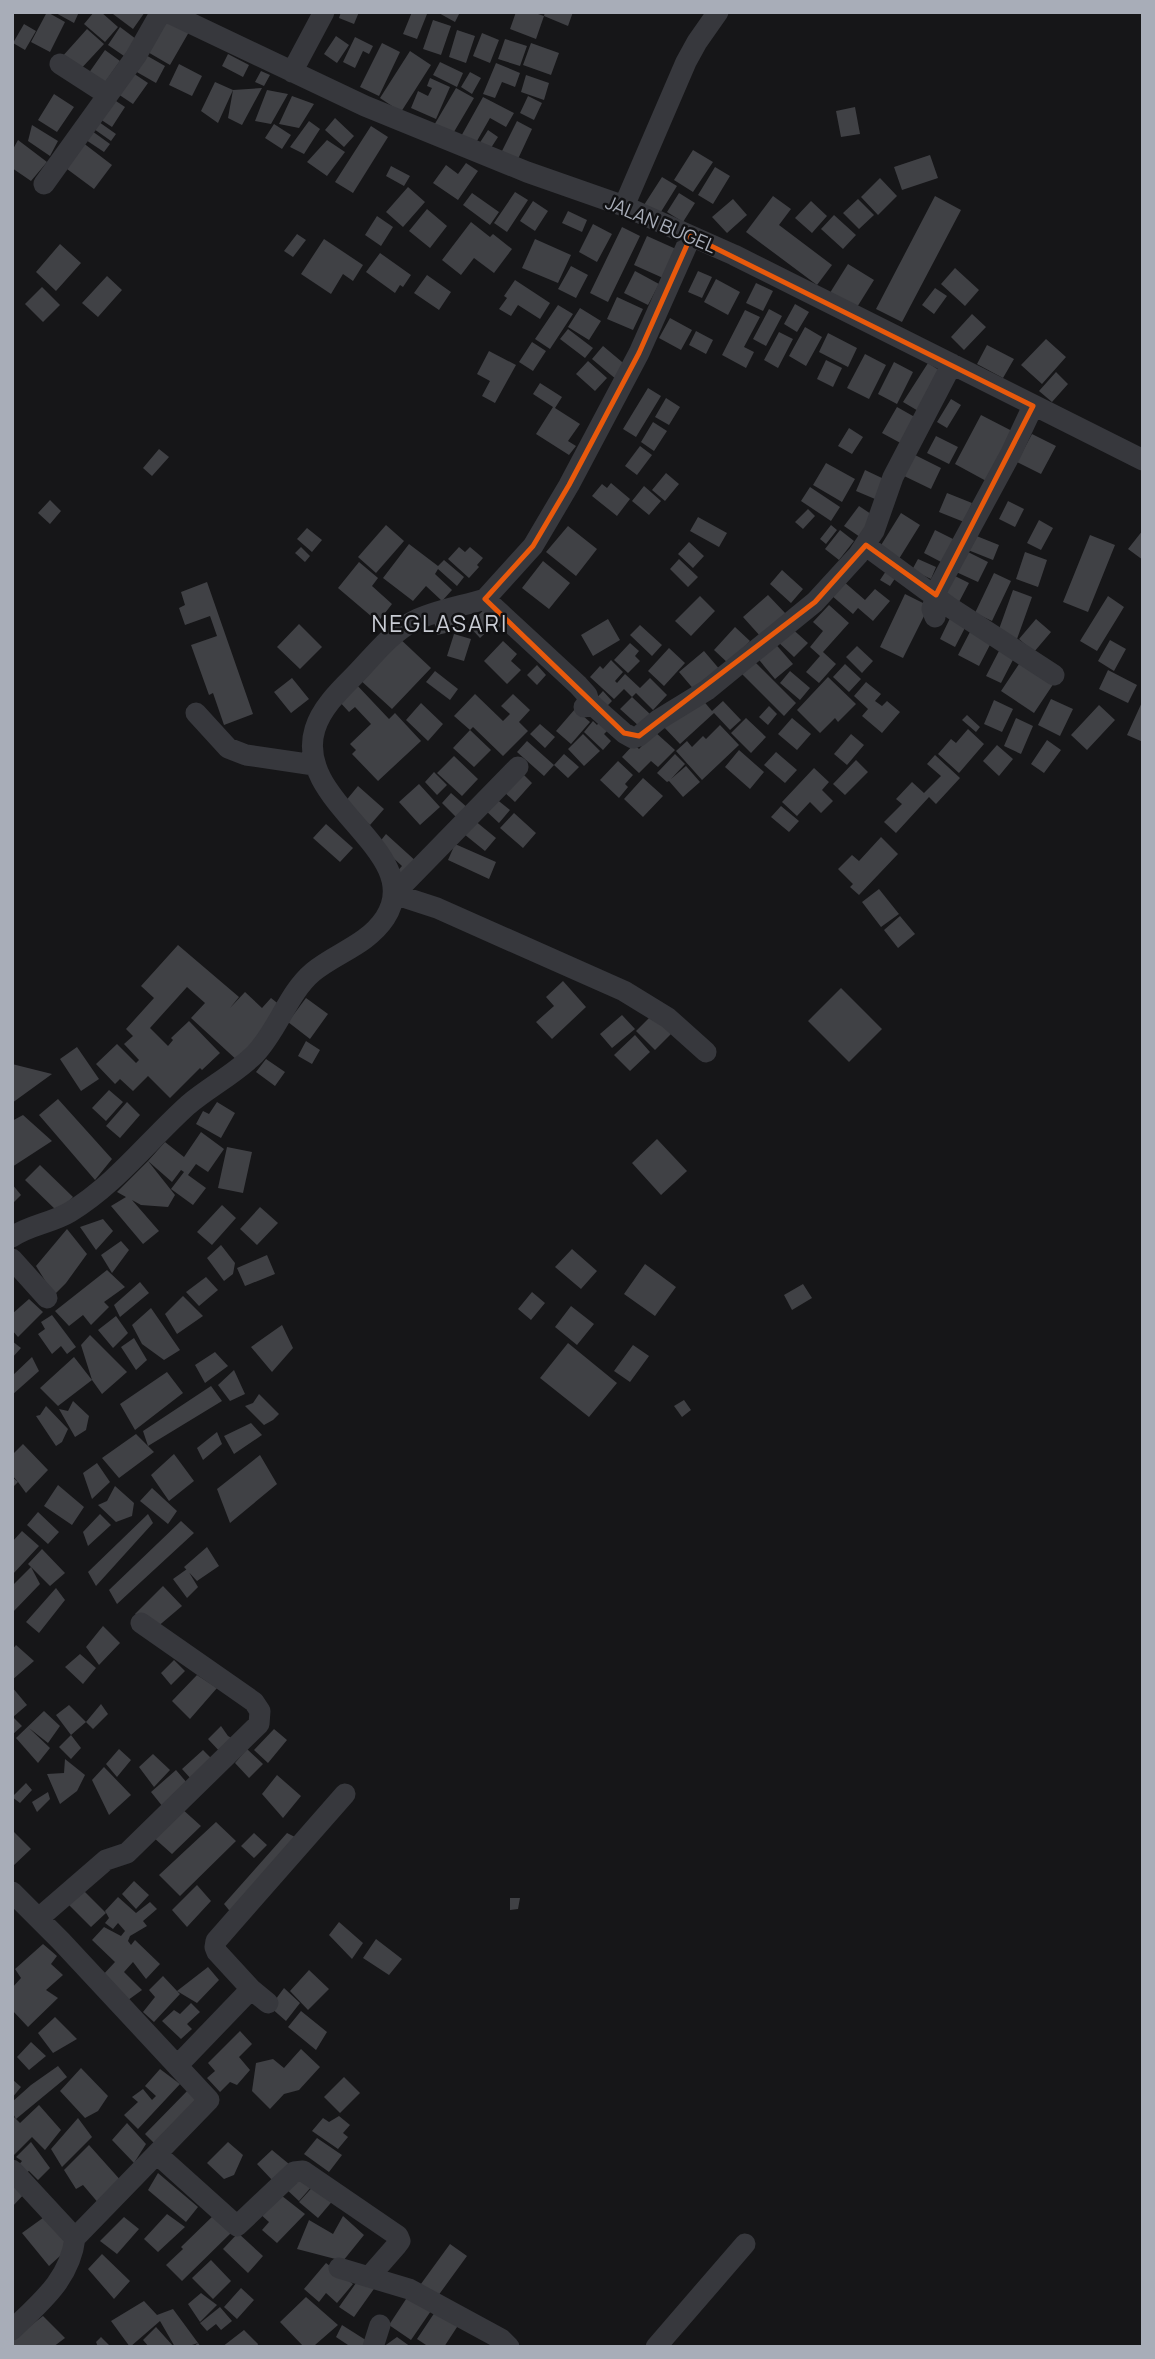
<svg xmlns="http://www.w3.org/2000/svg" width="1155" height="2359" font-family="Manrope,sans-serif">
<rect width="100%" height="100%" fill="#161618"/>
<path fill="#404145" d="M 47,12 L 65,22 L 50,52 L 31,42 Z
M 54,12 L 79,12 L 74,23 Z
M 94,12 L 101,12 L 118,27 L 105,42 L 84,24 Z
M 115,12 L 145,12 L 133,29 L 113,14 Z
M 341,12 L 359,12 L 354,24 L 339,18 Z
M 412,12 L 427,14 L 417,39 L 403,34 Z
M 437,12 L 460,12 L 455,22 Z
M 516,12 L 532,12 L 544,16 L 536,39 L 510,29 Z
M 545,12 L 573,12 L 568,26 L 544,16 Z
M 165,19 L 189,32 L 170,65 L 146,51 Z
M 433,20 L 451,26 L 441,55 L 423,49 Z
M 24,24 L 36,31 L 25,50 L 13,43 Z
M 120,27 L 136,39 L 124,56 L 108,45 Z
M 87,29 L 104,44 L 77,73 L 61,58 Z
M 457,30 L 475,36 L 466,63 L 449,57 Z
M 482,33 L 499,40 L 490,63 L 473,56 Z
M 336,36 L 349,45 L 337,63 L 324,54 Z
M 355,37 L 373,46 L 369,54 L 363,51 L 355,68 L 343,62 Z
M 505,39 L 527,46 L 520,66 L 498,59 Z
M 382,43 L 400,52 L 379,96 L 360,87 Z
M 531,43 L 559,53 L 551,75 L 523,65 Z
M 105,50 L 120,61 L 101,88 L 86,77 Z
M 410,51 L 431,65 L 401,112 L 380,98 Z
M 144,54 L 165,66 L 156,83 L 135,71 Z
M 228,54 L 249,65 L 243,77 L 222,66 Z
M 440,62 L 463,73 L 457,87 L 433,75 Z
M 496,63 L 520,73 L 515,87 L 502,82 L 495,98 L 483,94 Z
M 179,64 L 202,76 L 192,96 L 169,85 Z
M 130,71 L 148,83 L 133,104 L 115,92 Z
M 261,71 L 270,75 L 264,86 L 255,82 Z
M 470,72 L 481,78 L 472,94 L 461,87 Z
M 526,75 L 549,83 L 544,100 L 521,92 Z
M 430,78 L 450,87 L 436,119 L 411,108 L 418,91 L 428,96 L 432,88 L 427,86 Z
M 215,82 L 233,90 L 262,88 L 242,125 L 228,118 L 233,90 L 218,123 L 201,111 Z
M 456,88 L 474,98 L 451,137 L 433,127 Z
M 267,90 L 288,94 L 271,124 L 255,121 Z
M 54,94 L 74,107 L 57,132 L 38,120 Z
M 292,96 L 314,104 L 299,128 L 279,124 Z
M 528,96 L 542,103 L 534,120 L 520,113 Z
M 483,97 L 514,113 L 506,127 L 490,118 L 473,148 L 459,140 Z
M 113,99 L 125,107 L 112,127 L 100,119 Z
M 855,107 L 860,134 L 841,137 L 836,111 Z
M 335,118 L 354,136 L 344,147 L 325,130 Z
M 309,121 L 320,129 L 304,154 L 290,147 Z
M 517,121 L 532,129 L 518,159 L 502,151 Z
M 99,122 L 116,134 L 111,141 L 94,129 Z
M 274,124 L 291,135 L 282,149 L 265,138 Z
M 32,125 L 58,141 L 50,156 L 28,141 Z
M 371,126 L 388,137 L 353,193 L 335,182 Z
M 488,130 L 498,137 L 489,151 L 479,144 Z
M 92,131 L 110,144 L 104,152 L 86,140 Z
M 18,140 L 47,162 L 31,181 L 12,168 L 12,151 Z
M 327,140 L 345,152 L 327,176 L 307,162 Z
M 82,142 L 112,165 L 94,189 L 63,166 Z
M 693,150 L 713,162 L 693,192 L 674,180 Z
M 930,155 L 938,178 L 902,190 L 894,167 Z
M 466,163 L 478,171 L 458,200 L 433,183 L 446,165 L 458,174 Z
M 391,166 L 410,176 L 404,186 L 386,176 Z
M 715,167 L 730,176 L 713,204 L 698,195 Z
M 662,177 L 677,186 L 659,215 L 644,205 Z
M 880,178 L 897,196 L 878,215 L 861,197 Z
M 408,187 L 425,202 L 403,227 L 386,212 Z
M 515,192 L 528,200 L 507,232 L 494,223 Z
M 472,193 L 499,212 L 490,225 L 463,205 Z
M 679,193 L 695,203 L 683,222 L 667,212 Z
M 773,196 L 791,209 L 779,225 L 832,265 L 817,285 L 746,232 Z
M 935,196 L 961,210 L 902,322 L 876,309 Z
M 733,199 L 747,215 L 727,233 L 712,217 Z
M 858,199 L 874,215 L 859,229 L 843,213 Z
M 533,201 L 548,211 L 535,231 L 520,221 Z
M 811,201 L 827,216 L 812,233 L 795,218 Z
M 427,209 L 447,226 L 430,248 L 409,231 Z
M 568,211 L 587,220 L 582,232 L 562,223 Z
M 834,215 L 856,235 L 843,249 L 821,229 Z
M 377,216 L 393,227 L 381,246 L 365,235 Z
M 471,222 L 490,237 L 493,234 L 512,249 L 494,273 L 474,258 L 461,275 L 442,260 Z
M 593,224 L 612,234 L 597,262 L 579,252 Z
M 622,227 L 640,236 L 608,302 L 590,293 Z
M 297,234 L 306,240 L 293,257 L 284,251 Z
M 647,236 L 676,249 L 663,278 L 634,265 Z
M 324,239 L 363,265 L 353,281 L 343,274 L 331,294 L 301,274 Z
M 535,239 L 571,255 L 558,283 L 522,268 Z
M 60,244 L 81,263 L 56,291 L 36,272 Z
M 380,253 L 411,275 L 403,287 L 400,285 L 395,293 L 366,272 Z
M 848,264 L 874,280 L 854,312 L 828,296 Z
M 571,266 L 588,275 L 576,298 L 558,289 Z
M 955,268 L 979,290 L 965,306 L 941,284 Z
M 635,271 L 659,284 L 648,305 L 624,293 Z
M 698,271 L 712,277 L 702,298 L 688,292 Z
M 427,275 L 451,292 L 439,310 L 414,293 Z
M 107,276 L 122,290 L 98,317 L 82,303 Z
M 716,279 L 740,292 L 728,315 L 704,302 Z
M 515,280 L 550,303 L 540,319 L 518,305 L 511,316 L 499,309 L 507,298 L 504,296 Z
M 756,283 L 773,291 L 763,311 L 746,303 Z
M 42,287 L 60,305 L 43,322 L 25,304 Z
M 935,288 L 947,296 L 934,314 L 922,305 Z
M 617,297 L 643,309 L 633,330 L 607,319 Z
M 795,304 L 809,312 L 797,332 L 784,324 Z
M 558,305 L 573,314 L 550,349 L 535,339 Z
M 580,308 L 601,321 L 589,340 L 568,327 Z
M 769,309 L 782,316 L 766,346 L 753,339 Z
M 745,310 L 760,317 L 744,347 L 754,352 L 746,368 L 722,355 Z
M 972,314 L 986,327 L 964,350 L 951,337 Z
M 670,318 L 692,330 L 681,350 L 659,338 Z
M 805,327 L 822,337 L 806,366 L 789,356 Z
M 568,329 L 593,348 L 585,358 L 560,339 Z
M 696,331 L 713,340 L 706,354 L 689,345 Z
M 779,332 L 793,339 L 778,368 L 764,360 Z
M 828,333 L 857,348 L 848,367 L 819,352 Z
M 1046,339 L 1066,357 L 1042,384 L 1021,365 Z
M 532,342 L 546,351 L 533,371 L 519,362 Z
M 987,345 L 1014,359 L 1003,378 L 977,364 Z
M 603,346 L 628,367 L 617,380 L 592,359 Z
M 489,351 L 516,365 L 495,403 L 482,396 L 490,381 L 477,374 Z
M 865,354 L 886,365 L 869,399 L 847,388 Z
M 826,360 L 842,368 L 833,387 L 817,379 Z
M 588,361 L 607,378 L 595,391 L 576,374 Z
M 894,362 L 913,372 L 897,404 L 878,394 Z
M 928,363 L 945,374 L 920,412 L 903,402 Z
M 1056,372 L 1068,384 L 1052,402 L 1039,391 Z
M 540,383 L 562,397 L 555,408 L 580,424 L 568,441 L 576,446 L 569,455 L 536,434 L 553,407 L 533,394 Z
M 648,388 L 661,396 L 636,437 L 623,429 Z
M 666,398 L 680,407 L 669,425 L 655,417 Z
M 951,399 L 961,405 L 947,428 L 937,422 Z
M 897,407 L 920,420 L 906,446 L 882,433 Z
M 981,415 L 1014,432 L 988,482 L 955,464 Z
M 653,422 L 667,431 L 654,451 L 641,442 Z
M 849,428 L 863,437 L 852,454 L 838,446 Z
M 1032,434 L 1056,446 L 1041,474 L 1017,462 Z
M 936,436 L 958,447 L 949,464 L 927,453 Z
M 640,446 L 652,455 L 637,475 L 625,466 Z
M 159,449 L 169,457 L 152,476 L 143,468 Z
M 913,454 L 941,468 L 931,489 L 902,475 Z
M 826,463 L 855,479 L 842,502 L 813,485 Z
M 865,470 L 884,479 L 875,499 L 856,491 Z
M 666,473 L 679,484 L 665,501 L 652,490 Z
M 611,483 L 630,499 L 617,516 L 592,496 L 602,484 L 607,488 Z
M 644,486 L 661,501 L 649,515 L 632,501 Z
M 810,487 L 840,507 L 831,521 L 801,501 Z
M 947,493 L 972,503 L 964,522 L 939,512 Z
M 50,500 L 61,511 L 50,524 L 38,513 Z
M 1008,501 L 1024,509 L 1015,527 L 999,519 Z
M 859,506 L 874,516 L 860,537 L 844,526 Z
M 808,509 L 815,516 L 803,529 L 795,522 Z
M 901,513 L 920,525 L 897,562 L 878,550 Z
M 698,517 L 727,533 L 719,547 L 690,531 Z
M 1039,520 L 1053,528 L 1041,550 L 1027,543 Z
M 386,525 L 404,541 L 376,573 L 358,557 Z
M 831,525 L 837,530 L 826,544 L 820,539 Z
M 568,526 L 597,549 L 576,576 L 546,552 Z
M 307,528 L 322,540 L 312,552 L 297,539 Z
M 840,530 L 854,541 L 839,560 L 825,549 Z
M 935,530 L 955,540 L 943,563 L 924,553 Z
M 1143,530 L 1143,560 L 1128,549 Z
M 974,535 L 999,545 L 993,560 L 968,550 Z
M 1090,535 L 1115,545 L 1088,612 L 1063,602 Z
M 689,542 L 704,556 L 693,568 L 678,554 Z
M 409,544 L 438,566 L 444,560 L 464,577 L 457,586 L 438,569 L 435,574 L 452,590 L 442,601 L 426,586 L 413,601 L 383,578 Z
M 301,547 L 310,556 L 305,562 L 295,553 Z
M 459,547 L 465,552 L 470,547 L 483,558 L 477,565 L 479,567 L 469,578 L 448,559 Z
M 964,550 L 988,562 L 978,582 L 954,571 Z
M 1025,552 L 1047,560 L 1038,587 L 1016,579 Z
M 679,559 L 698,577 L 688,587 L 670,569 Z
M 918,559 L 936,567 L 931,579 L 912,570 Z
M 543,561 L 570,583 L 549,609 L 522,588 Z
M 359,562 L 378,578 L 372,586 L 392,604 L 378,622 L 338,588 Z
M 890,565 L 900,571 L 890,586 L 880,580 Z
M 782,570 L 803,589 L 791,603 L 770,584 Z
M 994,573 L 1011,581 L 992,621 L 975,613 Z
M 955,576 L 969,583 L 959,602 L 945,595 Z
M 843,581 L 865,600 L 875,589 L 890,601 L 873,621 L 858,608 L 853,614 L 831,595 Z
M 207,582 L 253,714 L 224,725 L 213,693 L 209,695 L 191,645 L 217,636 L 210,616 L 185,625 L 179,608 L 185,605 L 181,592 Z
M 1013,590 L 1032,597 L 1017,639 L 998,632 Z
M 905,594 L 929,606 L 903,658 L 880,647 Z
M 768,595 L 786,614 L 761,637 L 743,617 Z
M 700,596 L 715,611 L 691,636 L 675,621 Z
M 1108,596 L 1124,607 L 1097,651 L 1080,641 Z
M 829,605 L 849,623 L 823,652 L 836,664 L 819,683 L 806,672 L 820,656 L 810,647 L 823,631 L 813,622 Z
M 487,607 L 499,620 L 480,638 L 468,625 Z
M 952,614 L 968,622 L 955,647 L 940,639 Z
M 456,616 L 459,630 L 437,635 L 434,621 Z
M 608,619 L 620,640 L 593,656 L 581,635 Z
M 1036,619 L 1051,632 L 1034,652 L 1019,639 Z
M 299,624 L 322,647 L 300,669 L 277,647 Z
M 640,625 L 662,645 L 652,656 L 630,635 Z
M 788,625 L 808,643 L 794,657 L 775,639 Z
M 735,627 L 750,641 L 729,664 L 714,650 Z
M 972,628 L 993,639 L 979,666 L 958,655 Z
M 454,634 L 471,639 L 464,661 L 447,656 Z
M 397,636 L 431,668 L 392,709 L 358,678 Z
M 772,640 L 793,664 L 775,679 L 755,655 Z
M 1110,640 L 1126,649 L 1114,671 L 1098,661 Z
M 503,641 L 517,654 L 511,661 L 521,670 L 507,684 L 484,661 Z
M 630,643 L 639,651 L 635,656 L 640,661 L 628,673 L 614,660 Z
M 857,646 L 873,661 L 862,673 L 846,657 Z
M 1001,647 L 1016,654 L 1001,683 L 986,676 Z
M 669,648 L 685,663 L 664,686 L 648,671 Z
M 704,651 L 721,671 L 696,692 L 679,672 Z
M 751,658 L 796,703 L 784,716 L 738,670 Z
M 1023,658 L 1056,680 L 1034,713 L 1001,691 Z
M 611,660 L 623,672 L 615,681 L 617,683 L 625,674 L 640,688 L 650,678 L 667,695 L 653,710 L 636,693 L 632,697 L 624,689 L 614,699 L 590,677 L 600,666 L 603,669 Z
M 845,664 L 861,679 L 849,692 L 833,677 Z
M 537,665 L 546,675 L 537,685 L 527,675 Z
M 1108,670 L 1137,685 L 1128,703 L 1099,689 Z
M 435,671 L 458,689 L 450,700 L 426,682 Z
M 790,671 L 810,688 L 800,700 L 780,683 Z
M 828,677 L 856,704 L 838,722 L 835,718 L 820,733 L 797,710 Z
M 292,678 L 309,699 L 291,713 L 274,692 Z
M 354,682 L 389,719 L 395,713 L 421,741 L 378,781 L 352,754 L 356,750 L 350,744 L 371,724 L 355,707 L 349,712 L 337,699 Z
M 866,682 L 881,694 L 875,701 L 882,706 L 887,701 L 900,712 L 882,733 L 862,716 L 868,709 L 854,696 Z
M 603,691 L 612,701 L 601,712 L 592,703 Z
M 475,694 L 503,721 L 510,714 L 501,706 L 513,694 L 530,710 L 519,722 L 528,731 L 503,756 L 473,727 L 470,730 L 454,716 Z
M 632,697 L 651,715 L 640,727 L 620,709 Z
M 701,698 L 712,711 L 723,701 L 741,720 L 730,730 L 714,713 L 680,744 L 662,725 Z
M 1051,699 L 1073,709 L 1060,736 L 1038,725 Z
M 994,700 L 1013,709 L 1002,732 L 984,724 Z
M 1143,700 L 1143,742 L 1127,735 Z
M 421,703 L 443,724 L 428,741 L 406,720 Z
M 1099,705 L 1115,720 L 1087,750 L 1071,735 Z
M 769,706 L 777,714 L 768,725 L 759,717 Z
M 575,709 L 590,722 L 571,744 L 556,731 Z
M 967,715 L 980,727 L 976,732 L 962,720 Z
M 602,718 L 611,727 L 604,734 L 611,741 L 603,750 L 584,732 L 593,721 L 597,725 Z
M 746,718 L 766,737 L 751,753 L 731,733 Z
M 792,718 L 811,734 L 797,750 L 778,734 Z
M 1016,718 L 1033,726 L 1021,754 L 1004,746 Z
M 540,724 L 555,737 L 545,748 L 530,734 Z
M 720,725 L 739,745 L 702,780 L 676,751 L 687,741 L 692,747 L 703,736 L 706,739 Z
M 968,729 L 984,744 L 959,773 L 938,754 L 951,739 L 956,743 Z
M 470,730 L 491,750 L 474,767 L 453,748 Z
M 655,732 L 675,750 L 658,767 L 651,761 L 639,773 L 622,757 L 634,744 L 639,749 Z
M 583,734 L 600,751 L 584,766 L 568,749 Z
M 851,734 L 864,745 L 847,765 L 834,754 Z
M 1047,740 L 1061,750 L 1044,773 L 1031,764 Z
M 527,741 L 554,765 L 544,776 L 517,752 Z
M 997,745 L 1013,759 L 999,776 L 983,761 Z
M 739,750 L 764,772 L 750,789 L 725,767 Z
M 776,752 L 797,770 L 785,783 L 764,765 Z
M 564,754 L 579,767 L 568,778 L 554,765 Z
M 675,754 L 685,764 L 671,779 L 686,766 L 700,782 L 683,797 L 669,781 L 667,782 L 657,773 Z
M 935,755 L 960,778 L 936,804 L 929,797 L 896,833 L 884,822 L 902,804 L 896,799 L 912,782 L 924,793 L 941,776 L 927,764 Z
M 454,756 L 478,779 L 462,796 L 437,773 Z
M 856,760 L 868,772 L 845,795 L 833,784 Z
M 618,761 L 633,775 L 625,784 L 628,787 L 619,798 L 600,780 Z
M 814,768 L 829,782 L 822,790 L 833,801 L 821,813 L 810,802 L 797,816 L 782,802 Z
M 520,771 L 532,783 L 515,802 L 502,790 Z
M 434,772 L 447,785 L 437,795 L 425,782 Z
M 643,778 L 663,796 L 643,817 L 624,799 Z
M 419,784 L 440,807 L 420,825 L 399,802 Z
M 358,786 L 384,809 L 370,825 L 344,803 Z
M 451,793 L 469,809 L 459,820 L 442,803 Z
M 495,798 L 510,810 L 499,823 L 485,810 Z
M 781,806 L 799,821 L 789,832 L 771,817 Z
M 514,813 L 536,833 L 523,848 L 500,828 Z
M 474,820 L 496,838 L 485,851 L 464,834 Z
M 326,824 L 353,848 L 340,862 L 313,838 Z
M 386,834 L 418,863 L 402,881 L 395,874 L 402,866 L 378,844 Z
M 881,837 L 898,854 L 859,895 L 850,887 L 853,884 L 838,869 L 852,855 L 859,861 Z
M 455,844 L 496,862 L 489,879 L 448,860 Z
M 879,889 L 899,914 L 881,927 L 862,902 Z
M 900,916 L 915,934 L 898,948 L 884,930 Z
M 178,945 L 239,997 L 230,1008 L 245,992 L 262,1008 L 271,998 L 281,1006 L 239,1062 L 191,1018 L 205,1003 L 187,987 L 150,1028 L 168,1046 L 173,1040 L 171,1038 L 189,1021 L 220,1053 L 202,1070 L 200,1068 L 170,1098 L 148,1076 L 133,1091 L 120,1079 L 115,1084 L 96,1064 L 117,1044 L 136,1063 L 139,1060 L 124,1044 L 133,1036 L 126,1029 L 154,998 L 141,986 Z
M 563,981 L 586,1007 L 552,1039 L 536,1022 L 554,1006 L 546,997 Z
M 841,988 L 882,1029 L 849,1062 L 808,1021 Z
M 306,998 L 328,1014 L 310,1039 L 288,1022 Z
M 622,1015 L 635,1029 L 612,1048 L 600,1034 Z
M 652,1015 L 671,1034 L 655,1050 L 636,1031 Z
M 635,1035 L 650,1052 L 630,1071 L 614,1055 Z
M 306,1041 L 320,1050 L 312,1064 L 298,1056 Z
M 77,1047 L 99,1079 L 81,1091 L 60,1059 Z
M 266,1059 L 285,1072 L 275,1086 L 256,1072 Z
M 12,1064 L 52,1074 L 12,1103 Z
M 109,1090 L 123,1102 L 106,1121 L 92,1108 Z
M 58,1099 L 112,1159 L 95,1180 L 39,1115 Z
M 127,1102 L 140,1115 L 120,1138 L 106,1126 Z
M 217,1102 L 235,1113 L 221,1138 L 196,1124 L 203,1111 L 209,1114 Z
M 23,1115 L 52,1141 L 12,1167 L 12,1121 Z
M 201,1132 L 224,1149 L 208,1172 L 196,1164 L 188,1175 L 206,1188 L 193,1205 L 171,1189 L 184,1172 L 181,1170 L 172,1182 L 148,1161 L 165,1142 L 184,1157 Z
M 657,1139 L 687,1171 L 661,1195 L 632,1163 Z
M 227,1147 L 252,1152 L 243,1193 L 218,1188 Z
M 148,1161 L 175,1195 L 168,1207 L 141,1205 L 132,1200 L 159,1231 L 143,1244 L 111,1206 L 126,1197 L 117,1192 Z
M 40,1165 L 73,1197 L 58,1212 L 25,1180 Z
M 12,1184 L 21,1195 L 12,1204 Z
M 222,1205 L 236,1218 L 212,1245 L 197,1232 Z
M 260,1207 L 278,1223 L 257,1245 L 240,1229 Z
M 103,1219 L 113,1231 L 96,1250 L 80,1227 Z
M 67,1229 L 87,1254 L 66,1283 L 54,1295 L 36,1266 Z
M 121,1241 L 129,1250 L 112,1273 L 101,1255 Z
M 221,1245 L 235,1263 L 233,1274 L 224,1281 L 207,1258 Z
M 572,1249 L 597,1271 L 581,1289 L 555,1267 Z
M 267,1255 L 275,1274 L 245,1286 L 237,1268 Z
M 645,1264 L 676,1287 L 655,1316 L 624,1294 Z
M 107,1270 L 125,1287 L 104,1302 L 109,1307 L 91,1325 L 83,1315 L 69,1326 L 55,1311 Z
M 206,1277 L 218,1290 L 199,1306 L 186,1292 Z
M 140,1282 L 149,1293 L 120,1317 L 114,1305 Z
M 803,1284 L 812,1298 L 792,1310 L 784,1295 Z
M 532,1292 L 545,1303 L 531,1320 L 518,1309 Z
M 183,1296 L 203,1316 L 177,1334 L 165,1314 Z
M 29,1299 L 43,1312 L 18,1337 L 12,1330 L 12,1314 Z
M 571,1306 L 594,1324 L 577,1345 L 555,1327 Z
M 151,1308 L 180,1350 L 164,1360 L 142,1344 L 132,1325 Z
M 52,1315 L 76,1347 L 67,1354 L 61,1346 L 52,1354 L 38,1334 L 45,1329 L 41,1322 Z
M 116,1316 L 128,1333 L 113,1348 L 98,1330 Z
M 282,1325 L 293,1348 L 272,1372 L 251,1347 Z
M 90,1335 L 127,1372 L 102,1394 L 92,1380 L 81,1345 Z
M 134,1338 L 147,1360 L 136,1370 L 121,1347 Z
M 12,1341 L 21,1348 L 12,1358 Z
M 568,1343 L 617,1383 L 589,1417 L 540,1378 Z
M 633,1345 L 649,1356 L 630,1382 L 614,1371 Z
M 215,1352 L 228,1366 L 205,1383 L 195,1365 Z
M 32,1357 L 39,1371 L 12,1395 L 12,1376 Z
M 74,1357 L 92,1380 L 58,1406 L 40,1388 Z
M 234,1370 L 245,1394 L 230,1401 L 218,1385 Z
M 167,1372 L 183,1393 L 135,1430 L 120,1404 Z
M 211,1386 L 222,1401 L 148,1446 L 154,1452 L 119,1478 L 102,1458 L 136,1434 L 148,1446 L 143,1431 Z
M 259,1394 L 279,1414 L 273,1420 L 264,1425 L 245,1406 L 253,1403 Z
M 684,1400 L 691,1410 L 682,1417 L 674,1406 Z
M 73,1401 L 89,1416 L 86,1430 L 75,1437 L 59,1409 L 68,1411 Z
M 46,1406 L 68,1429 L 62,1442 L 56,1446 L 36,1416 L 40,1415 Z
M 251,1423 L 262,1435 L 234,1454 L 224,1436 Z
M 217,1432 L 222,1444 L 203,1460 L 197,1448 Z
M 23,1444 L 48,1470 L 26,1493 L 18,1482 L 12,1488 L 12,1477 L 18,1482 L 12,1475 L 12,1455 Z
M 174,1454 L 194,1481 L 169,1501 L 151,1475 Z
M 260,1455 L 277,1484 L 230,1523 L 217,1489 Z
M 97,1463 L 110,1482 L 92,1499 L 83,1473 Z
M 58,1485 L 84,1507 L 72,1525 L 44,1506 Z
M 115,1486 L 134,1503 L 132,1516 L 116,1522 L 98,1505 L 107,1501 Z
M 152,1488 L 177,1511 L 168,1524 L 140,1501 Z
M 38,1512 L 59,1532 L 48,1544 L 27,1525 Z
M 100,1514 L 111,1525 L 88,1546 L 83,1532 Z
M 148,1514 L 153,1523 L 96,1586 L 88,1572 Z
M 181,1521 L 194,1533 L 117,1604 L 109,1590 Z
M 22,1531 L 39,1546 L 12,1575 L 12,1542 Z
M 207,1547 L 219,1566 L 197,1581 L 184,1567 Z
M 42,1549 L 65,1573 L 50,1586 L 28,1564 Z
M 31,1567 L 40,1584 L 12,1613 L 12,1586 Z
M 187,1569 L 198,1587 L 187,1598 L 173,1579 Z
M 163,1586 L 182,1606 L 156,1628 L 135,1614 Z
M 56,1588 L 65,1600 L 39,1633 L 26,1622 Z
M 103,1626 L 120,1643 L 99,1665 L 86,1647 Z
M 16,1645 L 34,1661 L 12,1680 L 12,1650 Z
M 80,1654 L 96,1668 L 83,1684 L 65,1667 Z
M 174,1660 L 185,1671 L 171,1685 L 161,1673 Z
M 197,1675 L 217,1688 L 190,1719 L 172,1701 Z
M 12,1687 L 27,1705 L 13,1717 L 22,1726 L 12,1735 Z
M 101,1704 L 108,1714 L 93,1729 L 86,1722 L 71,1735 L 56,1715 L 69,1705 L 86,1722 Z
M 44,1711 L 60,1726 L 48,1743 L 29,1728 L 50,1748 L 38,1763 L 16,1738 Z
M 221,1726 L 228,1736 L 237,1741 L 222,1754 L 208,1739 Z
M 274,1729 L 287,1740 L 268,1763 L 254,1750 Z
M 71,1735 L 81,1748 L 71,1759 L 59,1747 Z
M 119,1749 L 131,1760 L 117,1777 L 106,1764 Z
M 247,1749 L 263,1764 L 249,1778 L 235,1763 Z
M 203,1750 L 213,1760 L 192,1780 L 182,1769 Z
M 153,1754 L 170,1770 L 154,1787 L 139,1767 Z
M 65,1759 L 85,1775 L 77,1791 L 60,1804 L 47,1774 L 64,1773 Z
M 104,1767 L 131,1795 L 109,1815 L 92,1780 Z
M 176,1770 L 188,1784 L 163,1807 L 151,1792 Z
M 277,1775 L 301,1796 L 283,1818 L 262,1794 Z
M 26,1783 L 32,1790 L 20,1803 L 12,1797 Z
M 48,1792 L 50,1799 L 37,1812 L 32,1802 Z
M 181,1808 L 201,1826 L 172,1854 L 153,1837 Z
M 216,1822 L 236,1841 L 180,1896 L 159,1875 Z
M 12,1830 L 31,1849 L 12,1867 Z
M 254,1833 L 267,1845 L 254,1858 L 241,1846 Z
M 287,1833 L 299,1839 L 233,1915 L 224,1904 Z
M 134,1881 L 149,1895 L 136,1909 L 122,1894 Z
M 197,1885 L 211,1901 L 187,1927 L 172,1910 Z
M 81,1888 L 106,1913 L 91,1927 L 67,1903 Z
M 118,1897 L 136,1913 L 150,1902 L 157,1909 L 143,1921 L 147,1926 L 130,1936 L 128,1941 L 131,1945 L 135,1940 L 160,1964 L 146,1979 L 133,1962 L 124,1972 L 142,1990 L 124,2003 L 101,1977 L 115,1962 L 92,1940 L 104,1927 L 121,1936 L 125,1931 L 118,1923 L 113,1929 L 105,1923 L 109,1918 L 105,1911 Z
M 510,1898 L 520,1898 L 518,1909 L 510,1910 Z
M 339,1922 L 363,1943 L 352,1959 L 329,1935 Z
M 376,1939 L 402,1959 L 389,1975 L 363,1958 Z
M 43,1944 L 57,1956 L 51,1964 L 63,1975 L 46,1990 L 58,1998 L 28,2027 L 12,2010 L 12,1988 L 21,1978 L 15,1969 Z
M 208,1967 L 219,1980 L 197,2003 L 177,1991 L 180,1994 L 154,2022 L 143,2012 L 155,1997 L 149,1990 L 163,1976 L 177,1991 Z
M 309,1970 L 329,1989 L 308,2010 L 290,1991 Z
M 284,1988 L 300,2003 L 286,2021 L 270,2007 Z
M 191,2003 L 200,2012 L 187,2024 L 192,2029 L 181,2039 L 162,2021 L 174,2010 L 180,2014 Z
M 301,2011 L 327,2032 L 316,2050 L 288,2027 Z
M 55,2017 L 77,2039 L 53,2053 L 38,2033 Z
M 240,2031 L 252,2044 L 239,2057 L 250,2070 L 237,2085 L 230,2082 L 220,2092 L 207,2078 L 215,2071 L 208,2063 Z
M 31,2042 L 46,2056 L 29,2070 L 17,2057 Z
M 301,2049 L 320,2067 L 299,2090 L 284,2094 L 270,2109 L 252,2091 L 256,2063 L 273,2059 L 284,2068 Z
M 58,2066 L 67,2077 L 16,2119 L 20,2123 L 39,2105 L 61,2130 L 45,2150 L 32,2137 L 12,2157 L 12,2115 L 16,2119 L 12,2112 L 12,2102 L 31,2085 Z
M 81,2068 L 108,2096 L 98,2111 L 85,2118 L 60,2091 Z
M 160,2069 L 180,2084 L 138,2129 L 124,2115 L 138,2102 L 132,2097 L 143,2089 L 152,2100 L 156,2096 L 145,2086 Z
M 344,2077 L 360,2093 L 340,2113 L 324,2097 Z
M 12,2079 L 21,2087 L 12,2098 Z
M 192,2086 L 205,2099 L 158,2147 L 145,2134 Z
M 339,2116 L 350,2125 L 343,2133 L 348,2137 L 338,2149 L 312,2131 L 323,2118 L 329,2122 Z
M 78,2118 L 92,2137 L 62,2167 L 51,2149 Z
M 127,2123 L 146,2144 L 134,2163 L 112,2140 Z
M 317,2138 L 342,2155 L 329,2172 L 304,2154 Z
M 31,2142 L 50,2168 L 38,2180 L 29,2171 L 24,2174 L 17,2167 L 22,2161 L 16,2157 Z
M 228,2142 L 243,2155 L 234,2175 L 224,2179 L 207,2163 Z
M 89,2145 L 123,2183 L 100,2205 L 83,2185 L 76,2189 L 64,2170 Z
M 272,2150 L 289,2164 L 273,2181 L 257,2164 Z
M 299,2172 L 313,2185 L 299,2201 L 285,2188 Z
M 158,2173 L 198,2207 L 186,2222 L 148,2190 Z
M 12,2174 L 26,2192 L 12,2207 Z
M 317,2182 L 335,2198 L 318,2218 L 299,2202 Z
M 277,2192 L 305,2214 L 277,2243 L 262,2230 L 269,2222 L 259,2213 Z
M 216,2213 L 233,2231 L 182,2281 L 166,2265 L 183,2249 L 181,2247 Z
M 167,2214 L 185,2227 L 158,2252 L 144,2239 Z
M 47,2215 L 70,2247 L 49,2266 L 22,2233 Z
M 343,2216 L 364,2235 L 343,2261 L 297,2249 L 309,2220 L 333,2234 Z
M 124,2217 L 139,2229 L 117,2254 L 100,2241 Z
M 238,2233 L 263,2256 L 248,2273 L 223,2249 Z
M 450,2244 L 467,2256 L 435,2300 L 418,2288 Z
M 102,2254 L 130,2281 L 114,2299 L 88,2269 Z
M 211,2260 L 231,2281 L 213,2299 L 192,2278 Z
M 326,2263 L 353,2284 L 337,2303 L 326,2293 L 319,2302 L 304,2289 Z
M 361,2276 L 376,2286 L 354,2317 L 339,2307 Z
M 241,2288 L 254,2300 L 237,2319 L 224,2307 Z
M 201,2293 L 217,2305 L 200,2322 L 188,2304 Z
M 410,2293 L 433,2308 L 411,2340 L 389,2325 Z
M 306,2297 L 338,2325 L 315,2345 L 316,2347 L 304,2347 L 280,2322 Z
M 144,2301 L 157,2315 L 173,2309 L 201,2347 L 193,2347 L 198,2343 L 186,2347 L 175,2347 L 160,2321 L 130,2347 L 111,2321 Z
M 220,2307 L 232,2321 L 221,2330 L 216,2324 L 207,2331 L 200,2323 Z
M 437,2309 L 459,2324 L 444,2347 L 429,2347 L 417,2339 Z
M 43,2316 L 65,2338 L 53,2347 L 13,2347 L 12,2340 Z
M 342,2325 L 372,2344 L 369,2347 L 351,2347 L 336,2337 Z
M 156,2327 L 174,2347 L 149,2347 L 143,2340 Z
M 244,2330 L 258,2344 L 257,2347 L 222,2347 Z
M 101,2337 L 111,2347 L 98,2347 L 96,2342 Z
M 397,2337 L 411,2347 L 383,2347 Z"/>
<g fill="none" stroke-linecap="round" stroke-linejoin="round">
<path stroke="#37383d" stroke-width="21" d="M 167,12 L 365,106 L 527,172 L 624,206 L 734,255 L 1143,460
M 60,64 L 108,95 L 136,56 L 161,12
M 292,72 L 324,12
M 44,184 L 108,95
M 624,206 L 686,62 L 697,42 L 718,12
M 865,545 L 948,606 L 1054,675
M 485,599 L 533,546 L 569,485 L 639,353 L 691,236
M 935,617 L 932,609 L 938,588 L 1011,453 L 1033,406
M 589,702 L 624,733 L 633,738 L 639,736 L 658,720 L 707,690 L 815,602 L 858,555 L 874,531 L 893,477 L 952,364
M 196,713 L 228,748 L 246,755 L 314,765
M 518,767 L 394,894 L 437,908 L 624,991 L 668,1018 L 706,1052
M 12,1237 C 29,1225 52,1223 70,1212 C 116,1184 148,1141 188,1105 C 209,1087 235,1074 255,1054 C 278,1030 288,993 313,972 C 336,953 367,945 385,918 C 428,852 292,803 315,729 C 321,709 338,692 352,678 C 371,659 390,633 414,621 C 435,610 463,606 485,599 L 578,685 L 587,695 L 589,702 L 584,707
M 12,1259 L 47,1298
M 12,1892 L 61,1941 L 209,2100 L 75,2238 L 12,2170
M 39,1918 L 106,1860 L 127,1853 L 259,1724 L 260,1711 L 254,1702 L 141,1623
M 251,1989 L 217,1952 L 215,1947 L 216,1941 L 345,1794
M 177,2066 L 251,1989 L 268,2003
M 158,2155 L 237,2226 L 294,2172 L 303,2171 L 398,2236 L 400,2241 L 397,2245 L 369,2277
M 339,2268 L 409,2289 L 501,2339 L 509,2347
M 12,2330 C 41,2302 70,2279 75,2238
M 373,2347 L 380,2325
M 656,2347 L 745,2244"/>
</g>
<path fill="none" stroke="#e8590c" stroke-width="5" stroke-linejoin="round" d="M 691,236 L 1033,406 L 936,595 L 866,545 L 815,602 L 639,736 L 624,733 L 485,599 L 533,546 L 569,485 L 639,353 Z"/>
<g text-anchor="middle" stroke-width="5" stroke-linejoin="round" paint-order="stroke">
<g font-size="19" fill="#a8adb8" stroke="#111113">
<text transform="translate(661 224) rotate(23)" y="7">JALAN BUGEL</text>
</g>
<g font-size="23" letter-spacing="2" fill="#c9ccd4" stroke="#111113">
<text x="440" y="632">NEGLASARI</text>
</g>
</g>
<rect width="1155" height="2359" fill="none" stroke="#a8adb8" stroke-width="28"/>
</svg>
